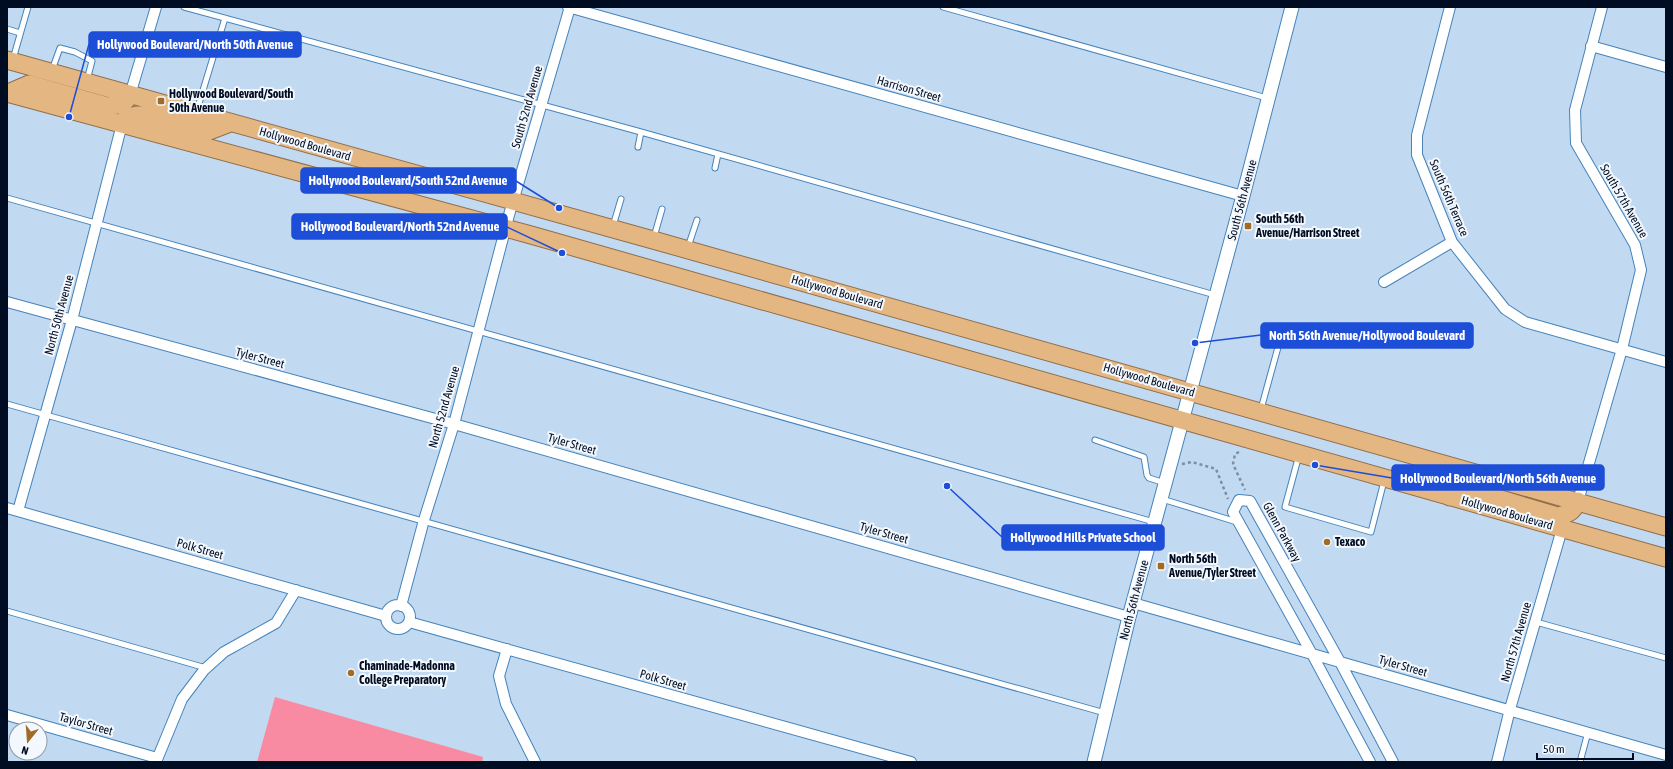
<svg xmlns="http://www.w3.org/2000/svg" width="1673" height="769" font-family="'Asap Condensed',sans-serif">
<rect width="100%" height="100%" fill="#c1daf2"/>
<path fill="#f88ba1" d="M 275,697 L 483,757 L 482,762 L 257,762 Z"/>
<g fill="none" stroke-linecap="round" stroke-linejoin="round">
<defs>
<path id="service" d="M 184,7 L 641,132 L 1215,295
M 943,7 L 1267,98
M 7,29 L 20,33
M 13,59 L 28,7
M 52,70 L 60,48 L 75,52 L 92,61 L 87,80
M 197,110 L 225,18
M 638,147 L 641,132
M 715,168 L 718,154
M 7,198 L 1154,522
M 613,226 L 621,199
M 654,237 L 662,209
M 688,247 L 697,220
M 7,404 L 1105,713
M 1261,409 L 1280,340
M 1095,440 L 1144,457 L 1147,475 L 1149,478 L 1165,483
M 1299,455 L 1285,507 L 1371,532 L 1384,481
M 1162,499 L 1237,522
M 7,611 L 206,668
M 1536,622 L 1666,658
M 1580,762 L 1588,732"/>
<path id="minor" d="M 568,7 L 1243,196
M 1450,7 L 1417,135 L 1417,155 L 1452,242 L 1505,309 L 1525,322 L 1666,362
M 1591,46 L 1666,67
M 130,95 L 156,7
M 1384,282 L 1452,242
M 7,302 L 454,424 L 1129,617
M 1578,501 L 1622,349 L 1641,270 L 1635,245 L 1576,143 L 1575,110 L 1602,7
M 7,508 L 386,616
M 18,511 L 72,320 L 122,124
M 1133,603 L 1666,755
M386 617a12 12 0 1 1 24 0a12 12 0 1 1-24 0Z
M 401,606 L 424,520 L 454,424 L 509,215 L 570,7
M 409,622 L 911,762
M 507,649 L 499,676 L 506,704 L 535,762
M 7,715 L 157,758
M 156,762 L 182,699 L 204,670 L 224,652 L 276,623 L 296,590
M 1370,762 L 1312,654 L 1233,512 L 1239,500 L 1250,501 L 1340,662 L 1393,762
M 1497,762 L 1510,709 L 1562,529"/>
<path id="tertiary" d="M 1094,762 L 1129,617 L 1243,196 L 1292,7"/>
<path id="trunk" d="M 7,60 L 653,240 L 1666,527
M 7,93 L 531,235 L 1666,558
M 8,93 L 29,84 L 107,106 C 119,106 124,105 130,95
M 122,124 L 127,117 L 137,115 L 149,115 L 209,131 L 230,123
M 1450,497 L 1474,491 L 1557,516 C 1569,514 1573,512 1578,501"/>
</defs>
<use href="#service" stroke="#4583ba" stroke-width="7"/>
<use href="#minor" stroke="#4583ba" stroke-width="12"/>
<use href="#tertiary" stroke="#4583ba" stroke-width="15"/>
<use href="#trunk" stroke="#906f4c" stroke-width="19"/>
<path stroke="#7b8fa6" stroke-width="2.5" stroke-dasharray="3 3" stroke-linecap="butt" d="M 1239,452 L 1235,454 L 1233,464 L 1245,490
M 1182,464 L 1192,462 L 1216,469 L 1228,499"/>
<use href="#service" stroke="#fff" stroke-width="5"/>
<use href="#minor" stroke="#fff" stroke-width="10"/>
<use href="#tertiary" stroke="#fff" stroke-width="13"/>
<use href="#trunk" stroke="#e4b682" stroke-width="17"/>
</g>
<g fill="#a16a25" stroke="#f2f8fe" stroke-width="1.5">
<rect x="157" y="97" width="8" height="8" rx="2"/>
<rect x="1244" y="222" width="8" height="8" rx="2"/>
<circle cx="1327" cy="542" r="4"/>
<rect x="1157" y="562" width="8" height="8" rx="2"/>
<circle cx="351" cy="673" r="4"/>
</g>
<g text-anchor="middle" stroke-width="4" stroke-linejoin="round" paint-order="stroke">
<g font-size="12" fill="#000c21" stroke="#f2f8fe">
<text transform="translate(909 89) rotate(16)" y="4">Harrison Street</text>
<text transform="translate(527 107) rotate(-74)" y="4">South 52nd Avenue</text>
<text transform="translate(305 144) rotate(16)" y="4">Hollywood Boulevard</text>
<text transform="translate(1449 198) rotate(67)" y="4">South 56th Terrace</text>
<text transform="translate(1242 200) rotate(-75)" y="4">South 56th Avenue</text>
<text transform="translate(1624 201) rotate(60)" y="4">South 57th Avenue</text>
<text transform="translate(837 292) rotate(16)" y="4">Hollywood Boulevard</text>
<text transform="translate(59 315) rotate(-75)" y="4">North 50th Avenue</text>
<text transform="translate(260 358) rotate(15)" y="4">Tyler Street</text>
<text transform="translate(1149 380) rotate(16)" y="4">Hollywood Boulevard</text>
<text transform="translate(444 407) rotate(-74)" y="4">North 52nd Avenue</text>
<text transform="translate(572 444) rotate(16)" y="4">Tyler Street</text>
<text transform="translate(1507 513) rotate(16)" y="4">Hollywood Boulevard</text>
<text transform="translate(1282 532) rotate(61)" y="4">Glenn Parkway</text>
<text transform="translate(884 533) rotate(16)" y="4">Tyler Street</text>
<text transform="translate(200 549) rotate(16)" y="4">Polk Street</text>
<text transform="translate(1134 600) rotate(-75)" y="4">North 56th Avenue</text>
<text transform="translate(1516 642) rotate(-74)" y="4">North 57th Avenue</text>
<text transform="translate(1403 666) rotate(16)" y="4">Tyler Street</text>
<text transform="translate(663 680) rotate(16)" y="4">Polk Street</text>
<text transform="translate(86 724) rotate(16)" y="4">Taylor Street</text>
</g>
<g font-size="12" font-weight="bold" fill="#000c21" stroke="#f2f8fe" text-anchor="start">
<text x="169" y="98">Hollywood Boulevard/South<tspan x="169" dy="14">50th Avenue</tspan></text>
<text x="1256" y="223">South 56th<tspan x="1256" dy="14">Avenue/Harrison Street</tspan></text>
<text x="1335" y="546">Texaco</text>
<text x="1169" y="563">North 56th<tspan x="1169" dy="14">Avenue/Tyler Street</tspan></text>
<text x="359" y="670">Chaminade-Madonna<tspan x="359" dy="14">College Preparatory</tspan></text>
</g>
</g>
<path fill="none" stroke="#1d4ed8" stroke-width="1.5" d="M69 117L89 44M559 208L516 181M562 253L507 227M1195 343L1261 335M1315 465L1392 478M947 486L1002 537"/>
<g fill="#1d4ed8" stroke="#f2f8fe" stroke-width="1.5">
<circle cx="69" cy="117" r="4"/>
<circle cx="559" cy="208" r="4"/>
<circle cx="562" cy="253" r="4"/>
<circle cx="1195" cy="343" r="4"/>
<circle cx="1315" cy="465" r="4"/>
<circle cx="947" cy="486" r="4"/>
</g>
<g fill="#1d4ed8" stroke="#1d4ed8" stroke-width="1.5">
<rect x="89" y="32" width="212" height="25" rx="4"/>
<rect x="301" y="168" width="215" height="25" rx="4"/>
<rect x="292" y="214" width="215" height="25" rx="4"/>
<rect x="1261" y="323" width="212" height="25" rx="4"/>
<rect x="1392" y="465" width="212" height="25" rx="4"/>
<rect x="1002" y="525" width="162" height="25" rx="4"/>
</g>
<g font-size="13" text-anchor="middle" font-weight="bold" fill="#fff">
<text x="195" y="49">Hollywood Boulevard/North 50th Avenue</text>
<text x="408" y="185">Hollywood Boulevard/South 52nd Avenue</text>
<text x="400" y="231">Hollywood Boulevard/North 52nd Avenue</text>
<text x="1367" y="340">North 56th Avenue/Hollywood Boulevard</text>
<text x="1498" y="483">Hollywood Boulevard/North 56th Avenue</text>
<text x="1083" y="542">Hollywood Hills Private School</text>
</g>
<rect width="1673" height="769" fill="none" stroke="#000c21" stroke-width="16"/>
<g transform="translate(28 741) rotate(197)"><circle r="19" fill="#f2f8fe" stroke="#919aa6"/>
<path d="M0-3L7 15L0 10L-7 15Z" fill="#a16a25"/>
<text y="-6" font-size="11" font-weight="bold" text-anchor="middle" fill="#000c21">N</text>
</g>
<path d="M1537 753v6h96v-6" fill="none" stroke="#000c21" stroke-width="2"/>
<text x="1543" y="753" font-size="12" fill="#000c21" stroke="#f2f8fe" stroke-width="3" paint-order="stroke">50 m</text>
</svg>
